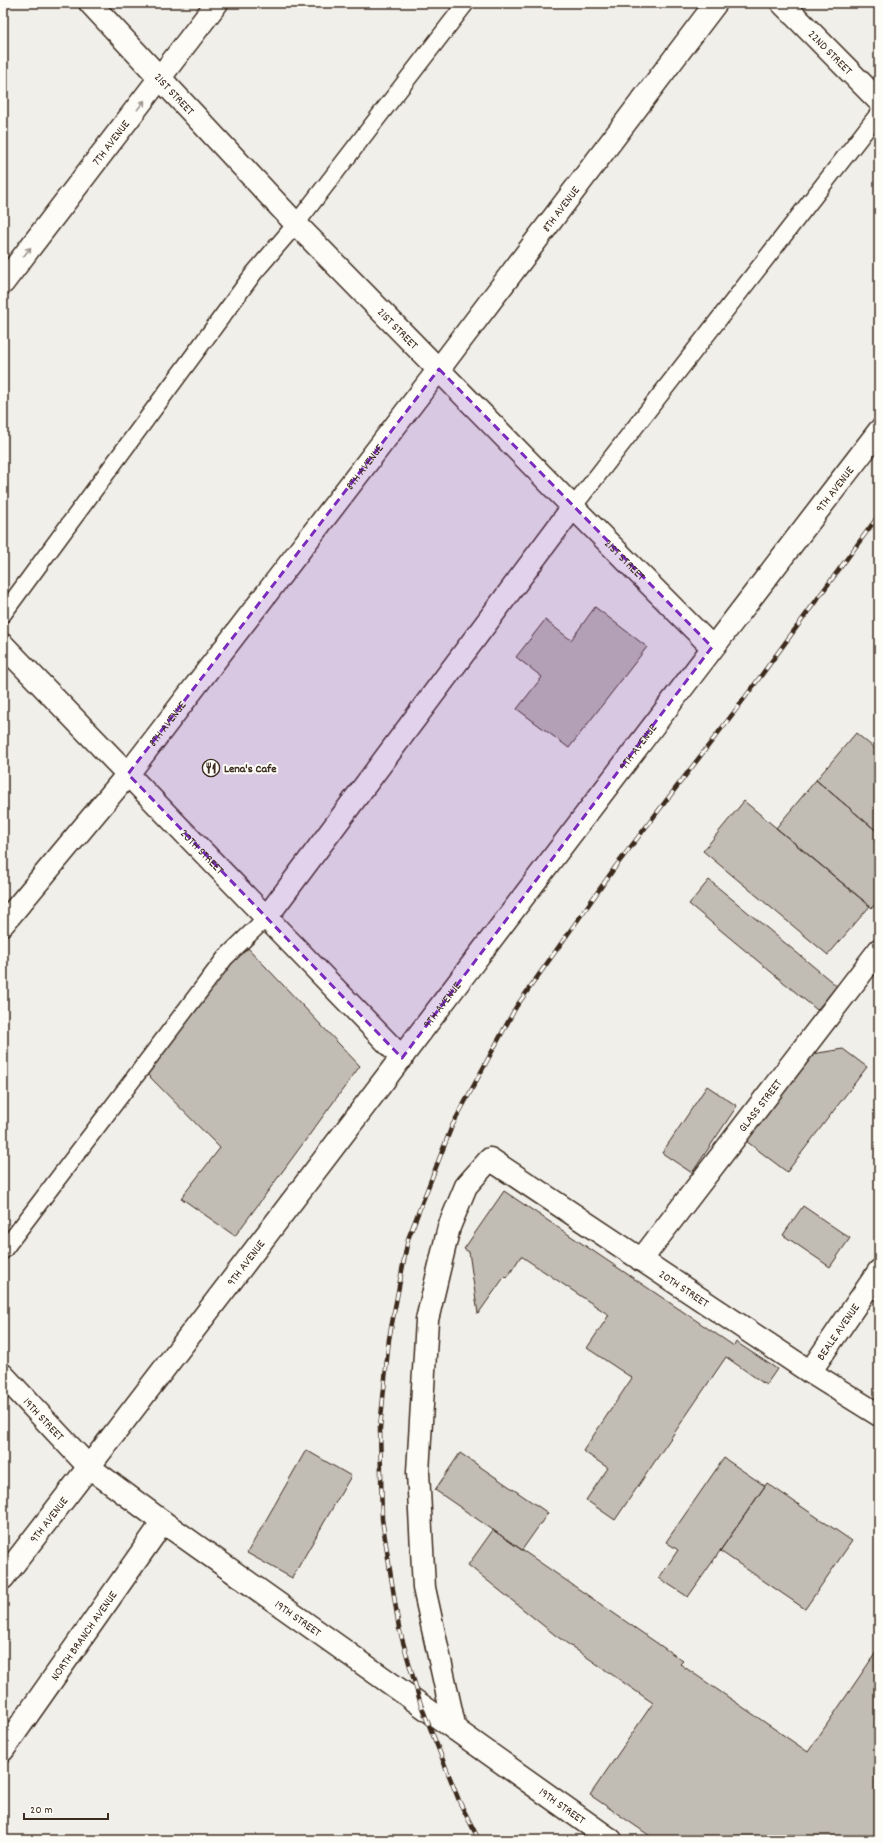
<svg xmlns="http://www.w3.org/2000/svg" width="882" height="1843" font-family="Dekko,sans-serif">
<rect width="100%" height="100%" fill="#f1efea"/>
<filter id="ink" filterUnits="userSpaceOnUse"><feTurbulence type="fractalNoise" baseFrequency=".025" numOctaves="2"/><feDisplacementMap in="SourceGraphic" scale="8" xChannelSelector="R" yChannelSelector="G"/><feConvolveMatrix kernelMatrix="1 2 1 2 8 2 1 2 1" color-interpolation-filters="sRGB"/></filter>
<g filter="url(#ink)">
<path fill="#c1bcb4" stroke="#3b2a1e" d="M 595,607 L 647,647 L 569,748 L 517,709 L 542,677 L 516,657 L 545,620 L 571,640 Z
M 856,733 L 879,752 L 879,833 L 816,780 Z
M 816,780 L 879,833 L 879,899 L 872,908 L 776,828 Z
M 744,801 L 870,906 L 828,955 L 703,851 Z
M 709,880 L 837,986 L 817,1010 L 689,904 Z
M 246,946 L 360,1066 L 235,1236 L 181,1198 L 220,1148 L 145,1072 Z
M 843,1049 L 867,1067 L 787,1172 L 746,1141 L 812,1054 Z
M 707,1086 L 737,1106 L 692,1173 L 662,1153 Z
M 504,1191 L 734,1346 L 736,1342 L 777,1369 L 766,1385 L 726,1357 L 615,1520 L 586,1500 L 608,1468 L 583,1451 L 632,1378 L 587,1348 L 609,1315 L 521,1256 L 507,1278 L 505,1276 L 478,1314 L 469,1252 L 464,1249 Z
M 803,1206 L 850,1238 L 830,1267 L 783,1235 Z
M 306,1450 L 351,1476 L 292,1578 L 247,1553 Z
M 460,1453 L 548,1513 L 522,1550 L 435,1490 Z
M 724,1458 L 765,1486 L 688,1597 L 659,1578 L 678,1550 L 666,1542 Z
M 767,1483 L 852,1541 L 805,1609 L 720,1551 Z
M 493,1530 L 683,1661 L 680,1664 L 808,1752 L 879,1648 L 879,1840 L 656,1840 L 590,1795 L 653,1703 L 555,1635 L 468,1565 Z"/>
<g fill="none" stroke-linecap="round" stroke-linejoin="round">
<defs>
<path id="service" d="M 573,507 L 879,113
M 3,614 L 254,273 L 296,224 L 466,3
M 3,1251 L 225,958 L 266,918"/>
<g id="minor">
<path id="s1" d="M 90,3 L 296,224 L 573,507 L 712,647"/>
<path id="s2" d="M 3,645 L 402,1058"/>
<path d="M 266,918 L 573,507"/>
<path id="s3" d="M 641,1260 L 879,950"/>
<path id="s4" d="M 810,1372 L 879,1271"/>
<path id="s5" d="M 3,1375 L 89,1467 L 163,1522 L 611,1840"/>
<path id="s6" d="M 455,1729 L 424,1588 L 418,1472 L 427,1320 L 449,1227 L 466,1186 L 490,1159 L 810,1372 L 879,1415"/>
<path id="s7" d="M 3,1750 L 163,1522"/>
</g>
<g id="tertiary">
<path id="s8" d="M 782,3 L 879,101"/>
<path id="s9" d="M 3,924 L 128,774 L 439,369 L 716,3"/>
<path id="s10" d="M 3,1578 C 298,1198 585,812 879,431"/>
</g>
<g id="primary">
<path id="s11" d="M 3,283 L 217,3"/>
</g>
</defs>
<use href="#service" stroke="#3b2a1e" stroke-width="19"/>
<use href="#minor" stroke="#3b2a1e" stroke-width="25"/>
<use href="#tertiary" stroke="#3b2a1e" stroke-width="25"/>
<use href="#primary" stroke="#3b2a1e" stroke-width="25"/>
<use href="#service" stroke="#fdfcf7" stroke-width="16"/>
<use href="#minor" stroke="#fdfcf7" stroke-width="22"/>
<use href="#tertiary" stroke="#fdfcf7" stroke-width="22"/>
<use href="#primary" stroke="#fdfcf7" stroke-width="22"/>
<defs>
<path id="rail" d="M 479,1840 L 460,1803 L 421,1705 L 399,1628 L 382,1519 L 380,1428 L 389,1339 L 408,1239 L 452,1126 L 516,1007 L 616,866 L 738,707 L 879,515"/>
</defs>
<use href="#rail" stroke="#3b2a1e" stroke-width="4.5"/>
<use href="#rail" stroke="#fdfcf7" stroke-width="3" stroke-dasharray="9" stroke-linecap="butt"/>
</g>
<defs><path id="oneway-shaft" d="M-6 0H5M1.5-3L5.5 0L1.5 3" fill="none" stroke-width="1.6" stroke-linecap="round" stroke-linejoin="round"/></defs>
<g stroke="#9c938a">
<use href="#oneway-shaft" transform="translate(141 105) rotate(-52)"/>
<use href="#oneway-shaft" transform="translate(27 252) rotate(-52)"/>
</g>
</g>
<path fill="#7b2cbf" fill-opacity="0.2" stroke="#7b2cbf" stroke-width="3" stroke-dasharray="8 5" stroke-linejoin="round" d="M 439,369 L 712,647 L 402,1058 L 128,774 Z"/>
<defs>
<symbol id="restaurant-ring" viewBox="-11 -11 22 22"><circle r="9.5" fill="#fdfcf7" stroke="#3b2a1e" stroke-width="1.5"/><path d="M-5-6h1v4h1v-4h1v4h1v-4h1v5L-1.5 .5V6h-2V.5L-5-1ZM5-6V6H3V1.5H1.5Q1.5-4 5-6Z" fill="#3b2a1e"/></symbol>
</defs>
<g fill-rule="evenodd">
<use href="#restaurant-ring" x="201" y="758" width="20" height="20"/>
</g>
<g text-anchor="middle" stroke-width="4" stroke-linejoin="round" paint-order="stroke">
<g font-size="12" fill="#3b2a1e" stroke="#fdfcf7">
<text dy="4" stroke="none"><textPath href="#s8" startOffset="69">22ND STREET</textPath></text>
<text dy="4" stroke="none"><textPath href="#s1" startOffset="124">21ST STREET</textPath></text>
<text dy="4" stroke="none"><textPath href="#s11" startOffset="177">7TH AVENUE</textPath></text>
<text dy="4" stroke="none"><textPath href="#s9" startOffset="907">8TH AVENUE</textPath></text>
<text dy="4" stroke="none"><textPath href="#s1" startOffset="448">21ST STREET</textPath></text>
<text dy="4" stroke="none"><textPath href="#s9" startOffset="583">8TH AVENUE</textPath></text>
<text dy="4" stroke="none"><textPath href="#s10" startOffset="1370">9TH AVENUE</textPath></text>
<text dy="4" stroke="none"><textPath href="#s1" startOffset="772">21ST STREET</textPath></text>
<text dy="4" stroke="none"><textPath href="#s9" startOffset="259">8TH AVENUE</textPath></text>
<text dy="4" stroke="none"><textPath href="#s10" startOffset="1046">9TH AVENUE</textPath></text>
<text dy="4" stroke="none"><textPath href="#s2" startOffset="287">20TH STREET</textPath></text>
<text dy="4" stroke="none"><textPath href="#s10" startOffset="722">9TH AVENUE</textPath></text>
<text dy="4" stroke="none"><textPath href="#s3" startOffset="195">GLASS STREET</textPath></text>
<text dy="4" stroke="none"><textPath href="#s10" startOffset="398">9TH AVENUE</textPath></text>
<text dy="4" stroke="none"><textPath href="#s6" startOffset="822">20TH STREET</textPath></text>
<text dy="4" stroke="none"><textPath href="#s4" startOffset="49">BEALE AVENUE</textPath></text>
<text dy="4" stroke="none"><textPath href="#s5" startOffset="60">19TH STREET</textPath></text>
<text dy="4" stroke="none"><textPath href="#s10" startOffset="74">9TH AVENUE</textPath></text>
<text dy="4" stroke="none"><textPath href="#s5" startOffset="384">19TH STREET</textPath></text>
<text dy="4" stroke="none"><textPath href="#s7" startOffset="140">NORTH BRANCH AVENUE</textPath></text>
<text dy="4" stroke="none"><textPath href="#s5" startOffset="708">19TH STREET</textPath></text>
</g>
<g font-size="12" font-weight="bold" fill="#3b2a1e" stroke="#fdfcf7" text-anchor="start">
<text x="224" y="772">Lena's Cafe</text>
</g>
</g>
<rect width="882" height="1843" fill="none" stroke="#fdfcf7" stroke-width="16"/>
<rect x="8" y="8" width="866" height="1827" fill="none" stroke="#3b2a1e" stroke-width="1.5" filter="url(#ink)"/>
<path d="M24 1813v6h84v-6" fill="none" stroke="#3b2a1e" stroke-width="2"/>
<text x="30" y="1813" font-size="12" fill="#3b2a1e" stroke="#fdfcf7" stroke-width="3" paint-order="stroke">20 m</text>
</svg>
